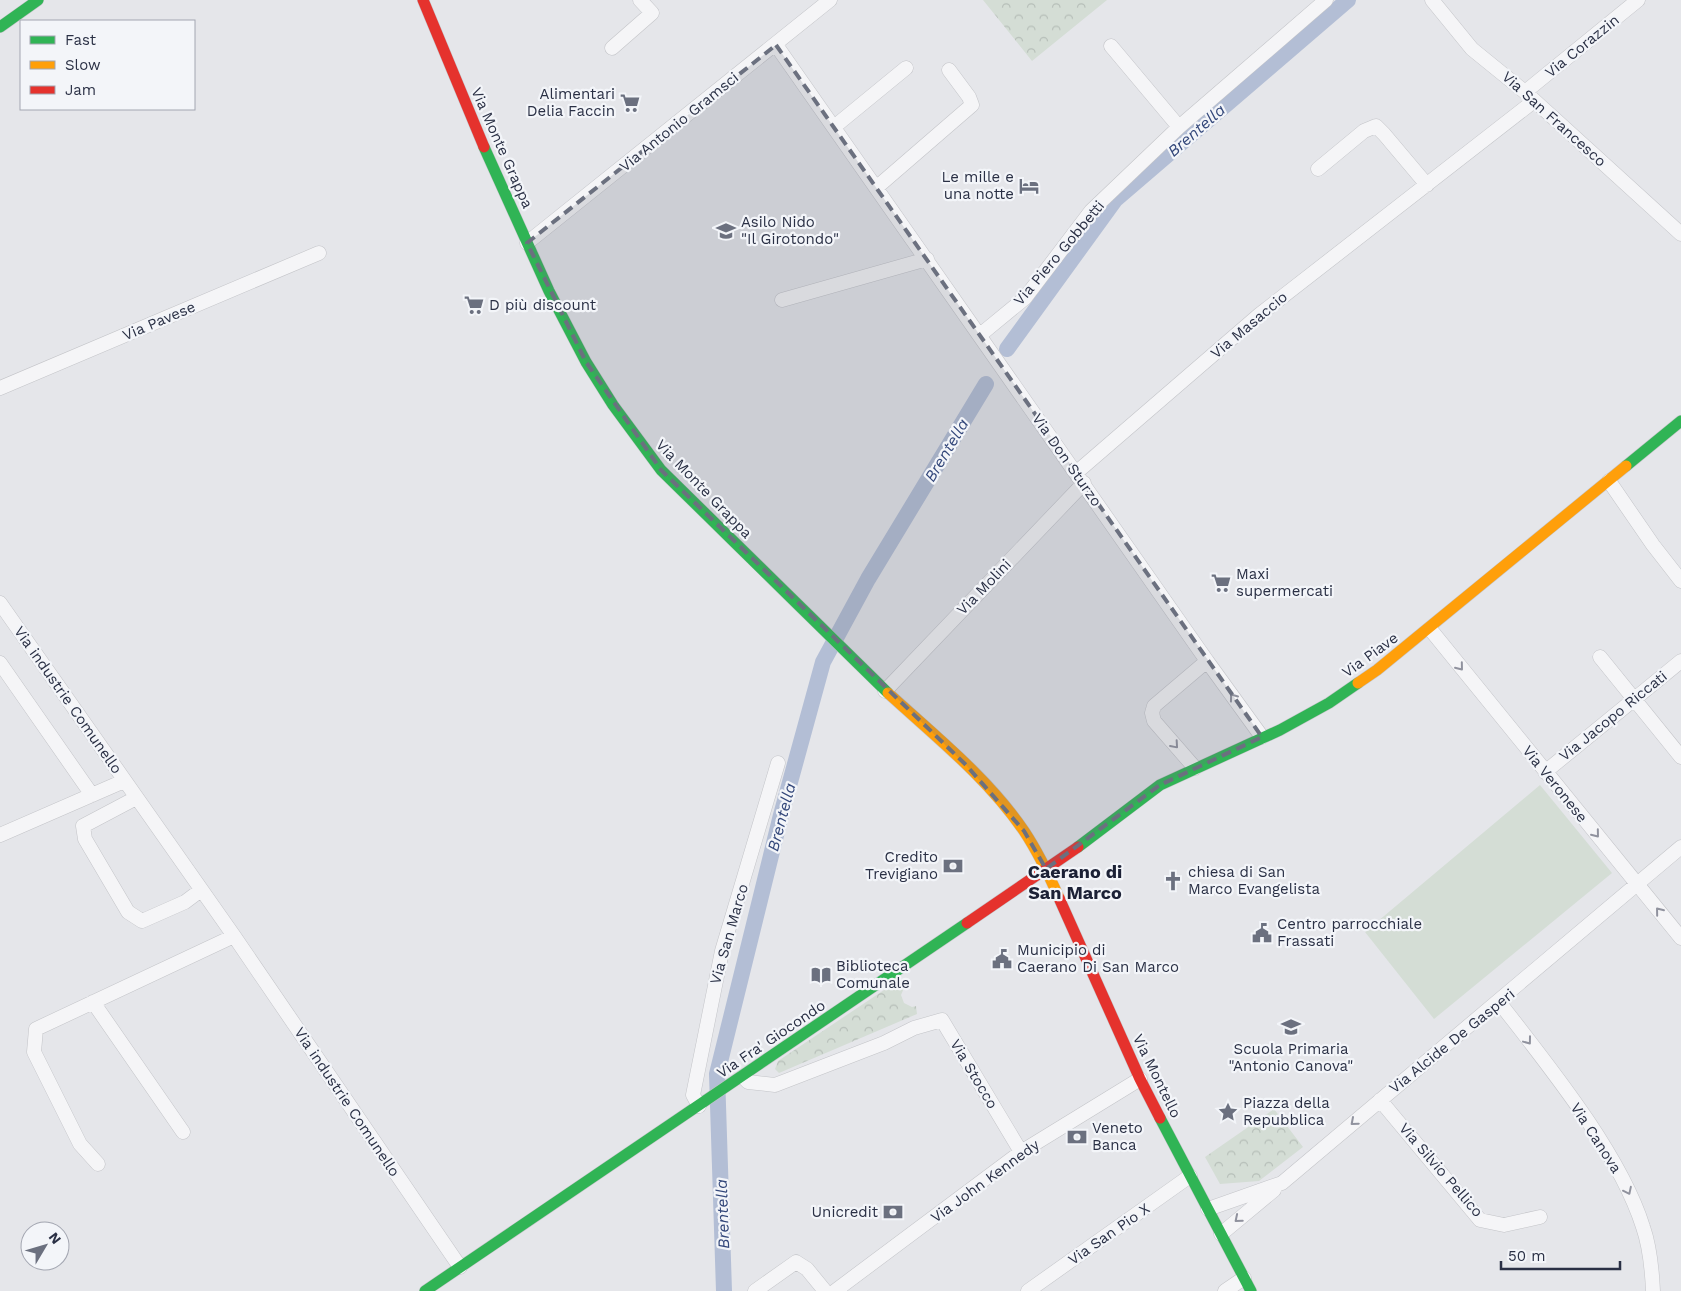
<svg xmlns="http://www.w3.org/2000/svg" width="1681" height="1291" font-family="'Work Sans',sans-serif">
<defs>
<pattern id="park-crowns" width="20" height="18" patternUnits="userSpaceOnUse" patternTransform="scale(1.25)"><rect width="20" height="18" fill="#d4ddd5"/><path d="M2 6a3 3 0 1 1 6 0M12 15a3 3 0 1 1 6 0" fill="none" stroke="#b6beb8"/></pattern>
</defs>
<rect width="100%" height="100%" fill="#e5e6ea"/>
<path fill="url(#park-crowns)" d="M 983,0 L 1107,0 L 1032,61 Z
M 896,982 L 904,988 L 901,995 L 904,1003 L 912,1007 L 916,1006 L 917,1014 L 779,1073 L 775,1069 L 778,1061 Z
M 1274,1109 L 1303,1147 L 1259,1181 L 1220,1184 L 1205,1157 Z"/>
<path fill="#d4ddd5" d="M 1540,785 L 1612,873 L 1434,1019 L 1365,932 Z"/>
<g fill="none" stroke-linecap="round" stroke-linejoin="round">
<path stroke="#b3bed5" stroke-width="16" d="M 1007,349 L 1115,200 L 1348,0
M 724,1291 L 717,1074 L 781,815 L 823,662 L 868,579 L 986,384"/>
<defs>
<path id="street" d="M 1432,0 L 1472,49 L 1525,92 L 1681,234
M 776,45 L 1207,661
M 1111,46 L 1179,127
M 612,48 L 652,13 L 640,0
M 1525,92 L 1638,0
M 834,127 L 906,68
M 1318,169 L 1364,131 L 1376,126 L 1384,134 L 1427,185
M 876,188 L 972,105 L 969,97 L 949,70
M 527,243 L 830,0
M 782,300 L 927,259
M 980,335 L 1025,298 L 1091,211 L 1179,127 L 1326,0
M 0,388 L 319,253
M 1077,472 L 1259,315 L 1534,101
M 1609,481 L 1653,545 L 1681,581
M 0,603 L 234,936 L 460,1267
M 1430,629 L 1681,938
M 1600,657 L 1681,757
M 0,663 L 92,795
M 885,691 L 1084,483
M 1195,768 L 1154,721 L 1152,713 L 1154,706 L 1207,661 L 1262,737
M 1545,772 L 1681,661
M 136,798 L 83,826 L 85,839 L 128,912 L 142,921 L 185,902 L 201,890
M 0,835 L 124,781
M 93,1002 L 183,1132
M 1499,1002 C 1547,1064 1620,1153 1643,1227 C 1650,1247 1652,1269 1653,1291
M 743,1077 L 748,1082 L 775,1085 L 884,1043 L 914,1028 L 942,1020 L 1021,1152
M 1380,1100 L 1480,1220 L 1504,1225 L 1540,1217
M 699,1106 L 693,1095 L 722,951 L 778,763
M 98,1164 L 80,1144 L 34,1052 L 36,1029 L 234,936
M 1208,1209 L 1282,1183 L 1681,847
M 1221,1234 L 1274,1190
M 755,1291 L 796,1262 L 807,1269 L 825,1291
M 835,1291 L 1021,1152 L 1140,1079
M 1028,1291 L 1190,1176
M 1225,1291 L 1244,1278"/>
<path id="fast" d="M 0,27 L 38,0
M 484,147 L 549,291 L 586,362 L 613,405 L 661,470 L 888,693
M 1626,466 L 1681,421
M 1078,847 L 1160,785 L 1280,730 L 1329,703 L 1358,683
M 1160,1118 L 1251,1291
M 425,1291 L 967,923"/>
<path id="slow" d="M 1358,683 L 1377,670 L 1626,466
M 888,693 C 935,736 988,778 1024,831 C 1038,852 1049,875 1059,898"/>
<path id="jam" d="M 423,0 L 484,147
M 1059,898 L 1140,1079 L 1160,1118
M 967,923 L 1078,847"/>
</defs>
<use href="#street" stroke="#c3c4c8" stroke-width="15"/>
<use href="#fast" stroke="#c3c4c8" stroke-width="12"/>
<use href="#slow" stroke="#c3c4c8" stroke-width="12"/>
<use href="#jam" stroke="#c3c4c8" stroke-width="12"/>
<use href="#street" stroke="#f5f5f7" stroke-width="14"/>
<use href="#fast" stroke="#30b455" stroke-width="11"/>
<use href="#slow" stroke="#ff9f0a" stroke-width="11"/>
<use href="#jam" stroke="#e5322d" stroke-width="11"/>
</g>
<defs><path id="oneway-chevron" d="M-2-3.5L2.5 0L-2 3.5" fill="none" stroke-width="1.6" stroke-linecap="round" stroke-linejoin="round" transform="scale(1.25)"/></defs>
<g stroke="#90929e">
<use href="#oneway-chevron" transform="translate(1460 667) rotate(51)"/>
<use href="#oneway-chevron" transform="translate(1233 697) rotate(-126)"/>
<use href="#oneway-chevron" transform="translate(1175 745) rotate(49)"/>
<use href="#oneway-chevron" transform="translate(1596 834) rotate(51)"/>
<use href="#oneway-chevron" transform="translate(1659 911) rotate(-129)"/>
<use href="#oneway-chevron" transform="translate(1528 1041) rotate(53)"/>
<use href="#oneway-chevron" transform="translate(1354 1122) rotate(139)"/>
<use href="#oneway-chevron" transform="translate(1628 1191) rotate(64)"/>
<use href="#oneway-chevron" transform="translate(1238 1219) rotate(140)"/>
</g>
<path fill="#6b707f" fill-opacity="0.2" stroke="#6b707f" stroke-width="4" stroke-dasharray="10 6" stroke-linejoin="round" d="M 776,45 L 1262,737 L 1160,785 L 1046,869 L 1024,831 L 966,765 L 661,470 L 586,362 L 527,243 Z"/>
<defs>
<symbol id="supermarket-bare" viewBox="-9 -9 18 18"><path d="M-6-5.5h2.5l.6 2H6L4.5 2H-2.5L-4.4-4H-6ZM-1.5 3.2a1.3 1.3 0 1 0 .1 0ZM3 3.2a1.3 1.3 0 1 0 .1 0Z" fill="#6b707f" stroke="#f3f5f9" stroke-width="2.5" paint-order="stroke"/></symbol>
<symbol id="hotel-bare" viewBox="-9 -9 18 18"><path d="M-6-4.5h1.5V1H6V5H4.5V3h-9V5H-6ZM-4 0a1.8 1.8 0 1 1 3.6 0ZM.5 0V-2.5h3Q6-2.5 6 0Z" fill="#6b707f" stroke="#f3f5f9" stroke-width="2.5" paint-order="stroke"/></symbol>
<symbol id="school-bare" viewBox="-9 -9 18 18"><path d="M0-5L7-2L0 1L-7-2ZM-4 1L0 2.5L4 1V4Q0 6-4 4Z" fill="#6b707f" stroke="#f3f5f9" stroke-width="2.5" paint-order="stroke"/></symbol>
<symbol id="bank-bare" viewBox="-9 -9 18 18"><path d="M-6-4H6V4H-6ZM0-2.3a2.3 2.3 0 1 0 0 4.6a2.3 2.3 0 1 0 0-4.6Z" fill="#6b707f" stroke="#f3f5f9" stroke-width="2.5" paint-order="stroke"/></symbol>
<symbol id="church-bare" viewBox="-9 -9 18 18"><path d="M-1.2-6h2.4v3.5h3.3v2.4h-3.3V6h-2.4V-.1h-3.3v-2.4h3.3Z" fill="#6b707f" stroke="#f3f5f9" stroke-width="2.5" paint-order="stroke"/></symbol>
<symbol id="civic-bare" viewBox="-9 -9 18 18"><path d="M-.6-6.5H3V-4.5H.6V-3L4-1V1h2V6H-6V1h2V-1L-.6-3ZM-1.2 2.5V6h2.4V2.5Z" fill="#6b707f" stroke="#f3f5f9" stroke-width="2.5" paint-order="stroke"/></symbol>
<symbol id="library-bare" viewBox="-9 -9 18 18"><path d="M-6-4Q-3-5.5-.7-3.5V5Q-3 3-6 4ZM6-4Q3-5.5 .7-3.5V5Q3 3 6 4Z" fill="#6b707f" stroke="#f3f5f9" stroke-width="2.5" paint-order="stroke"/></symbol>
<symbol id="sight-bare" viewBox="-9 -9 18 18"><path d="M0-6L1.8-2.2L6-1.7L2.9 1.2L3.7 5.4L0 3.3L-3.7 5.4L-2.9 1.2L-6-1.7L-1.8-2.2Z" fill="#6b707f" stroke="#f3f5f9" stroke-width="2.5" paint-order="stroke"/></symbol>
</defs>
<g fill-rule="evenodd">
<use href="#supermarket-bare" x="616" y="89" width="28" height="28"/>
<use href="#hotel-bare" x="1015" y="172" width="28" height="28"/>
<use href="#school-bare" x="712" y="217" width="28" height="28"/>
<use href="#supermarket-bare" x="460" y="291" width="28" height="28"/>
<use href="#supermarket-bare" x="1207" y="569" width="28" height="28"/>
<use href="#bank-bare" x="939" y="852" width="28" height="28"/>
<use href="#church-bare" x="1159" y="867" width="28" height="28"/>
<use href="#civic-bare" x="1248" y="919" width="28" height="28"/>
<use href="#civic-bare" x="988" y="945" width="28" height="28"/>
<use href="#library-bare" x="807" y="961" width="28" height="28"/>
<use href="#school-bare" x="1277" y="1013" width="28" height="28"/>
<use href="#sight-bare" x="1214" y="1098" width="28" height="28"/>
<use href="#bank-bare" x="1063" y="1123" width="28" height="28"/>
<use href="#bank-bare" x="879" y="1198" width="28" height="28"/>
</g>
<g text-anchor="middle" stroke-width="4.5" stroke-linejoin="round" paint-order="stroke">
<g font-size="15" fill="#2a3045" stroke="#f3f5f9">
<text transform="translate(1582 46) rotate(-39)" y="5">Via Corazzin</text>
<text transform="translate(1554 119) rotate(42)" y="5">Via San Francesco</text>
<text transform="translate(679 122) rotate(-39)" y="5">Via Antonio Gramsci</text>
<text transform="translate(502 148) rotate(66)" y="5">Via Monte Grappa</text>
<text transform="translate(1059 253) rotate(-50)" y="5">Via Piero Gobbetti</text>
<text transform="translate(159 321) rotate(-23)" y="5">Via Pavese</text>
<text transform="translate(1249 325) rotate(-40)" y="5">Via Masaccio</text>
<text transform="translate(1067 460) rotate(55)" y="5">Via Don Sturzo</text>
<text transform="translate(704 489) rotate(46)" y="5">Via Monte Grappa</text>
<text transform="translate(984 587) rotate(-46)" y="5">Via Molini</text>
<text transform="translate(1370 655) rotate(-36)" y="5">Via Piave</text>
<text transform="translate(68 700) rotate(55)" y="5">Via industrie Comunello</text>
<text transform="translate(1613 716) rotate(-39)" y="5">Via Jacopo Riccati</text>
<text transform="translate(1555 784) rotate(51)" y="5">Via Veronese</text>
<text transform="translate(729 934) rotate(-74)" y="5">Via San Marco</text>
<text transform="translate(771 1039) rotate(-34)" y="5">Via Fra' Giocondo</text>
<text transform="translate(1452 1041) rotate(-39)" y="5">Via Alcide De Gasperi</text>
<text transform="translate(974 1074) rotate(59)" y="5">Via Stocco</text>
<text transform="translate(1157 1076) rotate(64)" y="5">Via Montello</text>
<text transform="translate(347 1102) rotate(56)" y="5">Via industrie Comunello</text>
<text transform="translate(1596 1138) rotate(57)" y="5">Via Canova</text>
<text transform="translate(1441 1170) rotate(49)" y="5">Via Silvio Pellico</text>
<text transform="translate(985 1181) rotate(-36)" y="5">Via John Kennedy</text>
<text transform="translate(1109 1234) rotate(-35)" y="5">Via San Pio X</text>
</g>
<g font-size="15" fill="#2a3045" stroke="#f3f5f9" text-anchor="start">
<text x="615" y="99" text-anchor="end">Alimentari<tspan x="615" dy="17">Delia Faccin</tspan></text>
<text x="1014" y="182" text-anchor="end">Le mille e<tspan x="1014" dy="17">una notte</tspan></text>
<text x="741" y="227">Asilo Nido<tspan x="741" dy="17">"Il Girotondo"</tspan></text>
<text x="489" y="310">D più discount</text>
<text x="1236" y="579">Maxi<tspan x="1236" dy="17">supermercati</tspan></text>
<text x="938" y="862" text-anchor="end">Credito<tspan x="938" dy="17">Trevigiano</tspan></text>
<text x="1188" y="877">chiesa di San<tspan x="1188" dy="17">Marco Evangelista</tspan></text>
<text x="1277" y="929">Centro parrocchiale<tspan x="1277" dy="17">Frassati</tspan></text>
<text x="1017" y="955">Municipio di<tspan x="1017" dy="17">Caerano Di San Marco</tspan></text>
<text x="836" y="971">Biblioteca<tspan x="836" dy="17">Comunale</tspan></text>
<text x="1291" y="1054" text-anchor="middle">Scuola Primaria<tspan x="1291" dy="17">"Antonio Canova"</tspan></text>
<text x="1243" y="1108">Piazza della<tspan x="1243" dy="17">Repubblica</tspan></text>
<text x="1092" y="1133">Veneto<tspan x="1092" dy="17">Banca</tspan></text>
<text x="878" y="1217" text-anchor="end">Unicredit</text>
</g>
<g font-size="16" font-style="italic" fill="#33477a" stroke="#f3f5f9">
<text transform="translate(1196 130) rotate(-41)" y="6">Brentella</text>
<text transform="translate(946 450) rotate(-59)" y="6">Brentella</text>
<text transform="translate(781 817) rotate(-75)" y="6">Brentella</text>
<text transform="translate(722 1214) rotate(-92)" y="6">Brentella</text>
</g>
<g font-size="18" font-weight="bold" fill="#1c2136" stroke="#f3f5f9">
<text x="1075" y="878">Caerano di<tspan x="1075" dy="21">San Marco</tspan></text>
</g>
</g>
<rect x="20" y="20" width="175" height="90" fill="#f3f5f9" stroke="#a3a6b1"/>
<rect x="30" y="36" width="25" height="8" fill="#30b455" stroke="#a3a6b1"/>
<text x="65" y="45" font-size="15" fill="#2a3045">Fast</text>
<rect x="30" y="61" width="25" height="8" fill="#ff9f0a" stroke="#a3a6b1"/>
<text x="65" y="70" font-size="15" fill="#2a3045">Slow</text>
<rect x="30" y="86" width="25" height="8" fill="#e5322d" stroke="#a3a6b1"/>
<text x="65" y="95" font-size="15" fill="#2a3045">Jam</text>
<g transform="translate(45 1246) rotate(52)"><circle r="24" fill="#f3f5f9" stroke="#a3a6b1"/>
<path d="M0-4L9 19L0 12L-9 19Z" fill="#6b707f"/>
<text y="-8" font-size="14" font-weight="bold" text-anchor="middle" fill="#2a3045">N</text>
</g>
<path d="M1501 1261v8h119v-8" fill="none" stroke="#2a3045" stroke-width="2.5"/>
<text x="1508" y="1261" font-size="15" fill="#2a3045" stroke="#f3f5f9" stroke-width="4" paint-order="stroke">50 m</text>
</svg>
